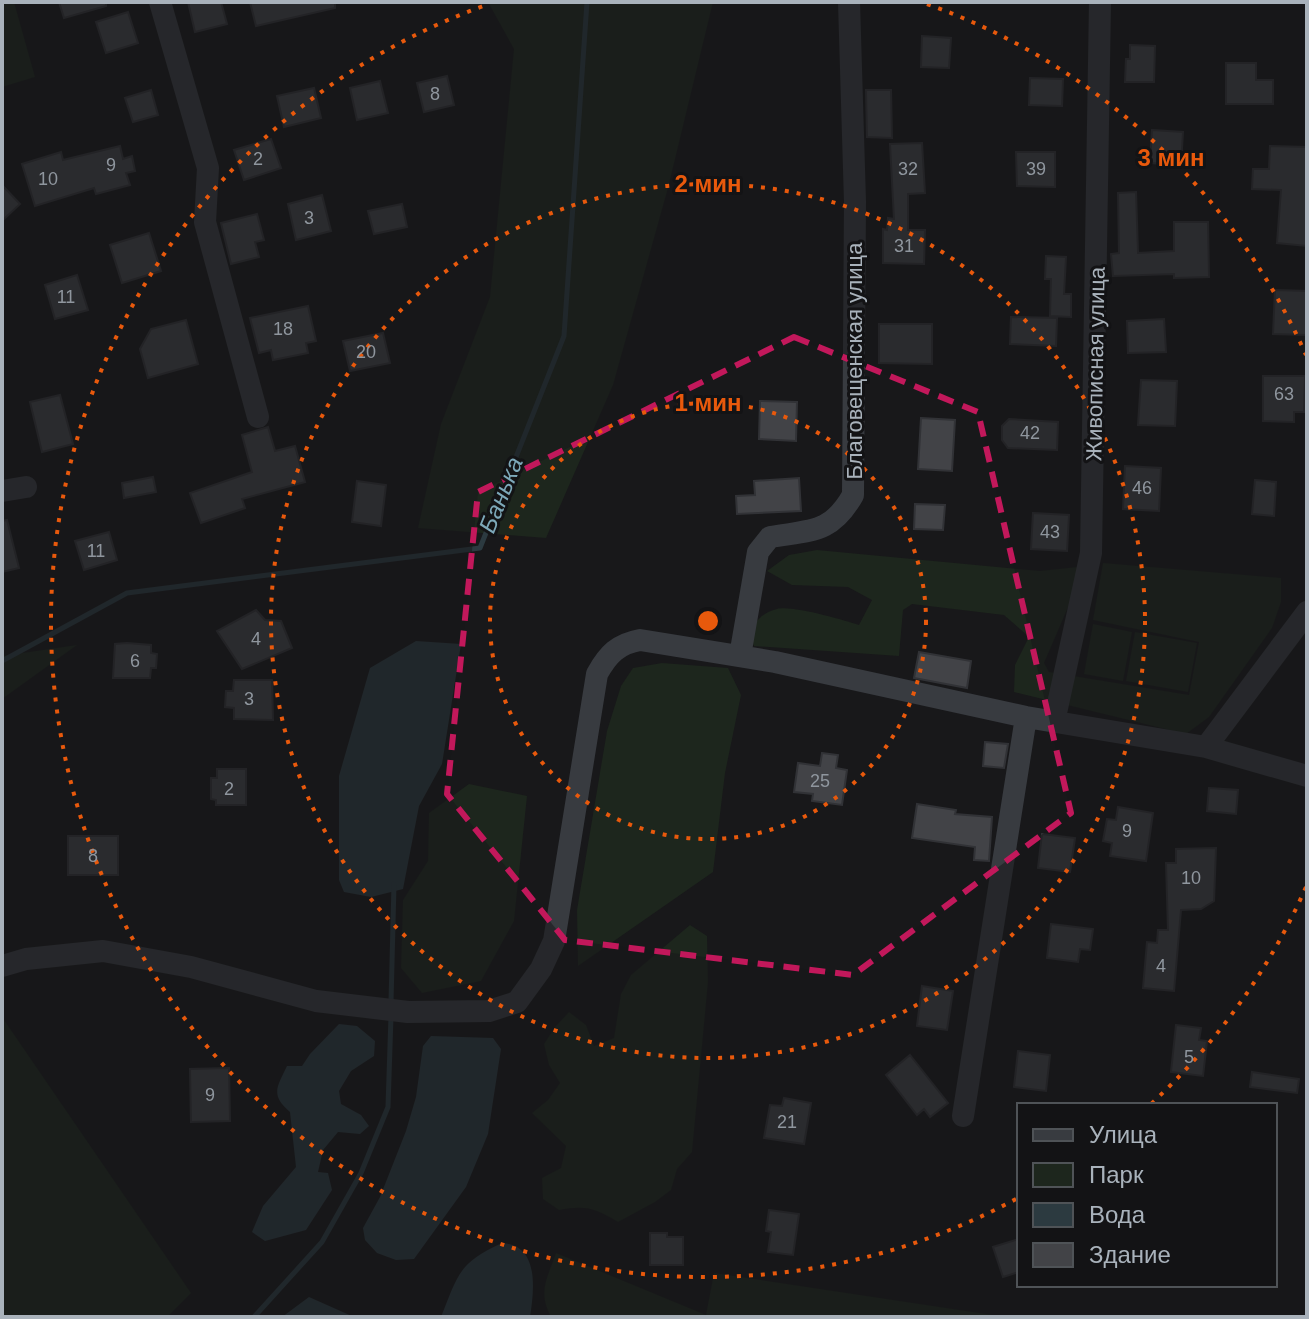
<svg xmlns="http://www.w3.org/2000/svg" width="1309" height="1319" font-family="Arial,sans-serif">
<rect width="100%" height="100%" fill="#18181a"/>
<path fill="#1d261d" d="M 2,2 L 14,2 L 35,77 L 2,87 Z
M 488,2 L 713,2 L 668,188 L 613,385 L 546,538 L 418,528 L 441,424 L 490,297 L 514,49 Z
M 817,550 L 1040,571 L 1078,567 L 1072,598 L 1044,663 L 1049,672 L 1189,695 L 1199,642 L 1093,620 L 1103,563 L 1281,578 L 1281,602 L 1272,628 L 1209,717 L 1186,734 L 1014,692 L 1015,665 L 1029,637 L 1004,615 L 912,604 L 903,610 L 899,656 L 754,646 L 750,634 C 754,622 763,612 777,609 C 792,605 843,620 859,625 L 872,600 L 848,587 L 792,585 L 767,571 L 789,555 Z
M 1093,624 L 1132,632 L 1123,681 L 1084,674 Z
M 1135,632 L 1197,643 L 1188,692 L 1126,681 Z
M 77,645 L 2,699 L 2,656 Z
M 662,663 L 728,668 L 741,695 L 725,773 L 713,872 L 578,966 L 577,910 L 607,731 L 621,686 L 633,668 Z
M 469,784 L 527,796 L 514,921 L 481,981 L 422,993 L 401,968 L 403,900 L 428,861 L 429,813 Z
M 690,925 L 707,936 L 708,982 L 692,1152 L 677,1169 L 671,1190 L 655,1202 L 618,1222 C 595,1208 586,1205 559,1210 L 543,1199 L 542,1178 L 561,1168 L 566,1146 L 532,1113 L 548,1100 L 560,1083 L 549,1065 L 544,1044 L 555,1027 L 569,1012 L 586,1025 L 594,1046 L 614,1038 L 621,994 L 631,975 Z
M 2,1017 L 191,1293 L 167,1317 L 2,1317 Z
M 556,1253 L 706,1315 L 714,1273 L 1006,1317 L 551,1317 C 537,1291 548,1277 556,1253 Z"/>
<path fill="#2c3a40" d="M 416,641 L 461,644 L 442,764 L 419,806 L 403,889 L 371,897 L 344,892 L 339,880 L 339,776 L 370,668 Z
M 339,1024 L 357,1026 L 375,1041 L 374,1056 L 351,1071 L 339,1091 L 341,1104 L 361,1115 L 369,1126 L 360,1134 L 338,1132 L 323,1150 L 318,1172 L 328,1173 L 332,1190 L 306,1230 L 265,1241 L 252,1232 L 263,1206 L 296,1167 L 290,1112 C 270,1095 277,1087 287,1066 L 302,1066 L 310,1054 Z
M 431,1036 L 493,1038 L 501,1049 L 488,1134 L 466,1187 L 414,1259 L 396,1260 L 377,1253 L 365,1240 L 363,1228 L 380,1197 L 406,1131 L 416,1097 L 423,1046 Z
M 502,1243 C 540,1245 534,1291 530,1317 L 441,1317 C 458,1275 458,1263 502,1243 Z
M 309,1297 L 354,1317 L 282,1317 Z"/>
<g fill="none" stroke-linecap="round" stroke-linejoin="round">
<path stroke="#2c3a40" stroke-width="5" d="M 2,661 L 127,593 L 480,548 L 564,336 L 587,2
M 391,1002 L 394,884
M 254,1317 L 322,1242 L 361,1173 L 388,1107 L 391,1016"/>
</g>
<path fill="#424347" stroke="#313236" stroke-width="2" d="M 59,2 L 106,2 L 106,6 L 64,18 Z
M 188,2 L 221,2 L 227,24 L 195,32 Z
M 250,2 L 335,2 L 335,8 L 256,26 Z
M 128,12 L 138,43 L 106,53 L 96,22 Z
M 922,36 L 951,38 L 949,68 L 921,67 Z
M 1130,45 L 1155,46 L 1154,82 L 1125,82 L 1126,59 L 1130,59 Z
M 1226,63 L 1256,63 L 1256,80 L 1273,80 L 1273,104 L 1226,104 Z
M 447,76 L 454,105 L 424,112 L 417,83 Z
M 1030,78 L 1063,79 L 1062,106 L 1029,105 Z
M 380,81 L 388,113 L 357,120 L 350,88 Z
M 314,88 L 321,118 L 284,127 L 277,96 Z
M 151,90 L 158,115 L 133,122 L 125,98 Z
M 866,90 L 891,90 L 892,138 L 867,137 Z
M 1152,130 L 1183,132 L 1181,165 L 1150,163 Z
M 271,139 L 281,168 L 244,180 L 234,150 Z
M 922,143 L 925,193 L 908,194 L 908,230 L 925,230 L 924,264 L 883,263 L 883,229 L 887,230 L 888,218 L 894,219 L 890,144 Z
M 120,146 L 123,159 L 132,156 L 135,171 L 126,173 L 130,185 L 96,194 L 94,188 L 35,206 L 22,164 L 61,152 L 63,160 Z
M 1270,146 L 1307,147 L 1307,246 L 1277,243 L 1281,190 L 1252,189 L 1253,169 L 1269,169 Z
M 1016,152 L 1055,152 L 1055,187 L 1017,186 Z
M 2,185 L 20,204 L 2,221 Z
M 1136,192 L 1138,253 L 1174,251 L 1174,222 L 1208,222 L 1209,277 L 1174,278 L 1174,274 L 1113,276 L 1111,254 L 1119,253 L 1118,193 Z
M 322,195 L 331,231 L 296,240 L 288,204 Z
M 402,204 L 407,227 L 374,234 L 368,211 Z
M 257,214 L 264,240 L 255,242 L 259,257 L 231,264 L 221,223 Z
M 149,233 L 161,271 L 122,283 L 110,245 Z
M 1046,256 L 1066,257 L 1064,294 L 1071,294 L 1071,317 L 1050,316 L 1051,279 L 1045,279 Z
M 77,275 L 88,310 L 55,319 L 45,285 Z
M 1275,290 L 1307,291 L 1307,335 L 1273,334 Z
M 308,306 L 316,341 L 306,343 L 308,353 L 273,360 L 271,350 L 259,353 L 250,318 Z
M 1011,317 L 1057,318 L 1056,346 L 1010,344 Z
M 1164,319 L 1166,352 L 1128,353 L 1127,321 Z
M 186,320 L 198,364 L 148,378 L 140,349 L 151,329 Z
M 879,324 L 932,324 L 932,364 L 879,363 Z
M 383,333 L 390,363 L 350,371 L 343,341 Z
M 1263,376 L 1305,376 L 1304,412 L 1294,412 L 1294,422 L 1263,421 Z
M 1141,380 L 1177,381 L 1175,426 L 1138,425 Z
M 60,395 L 73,444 L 42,452 L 30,402 Z
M 760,401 L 797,402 L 796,441 L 759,439 Z
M 921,418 L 955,420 L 952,471 L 918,469 Z
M 1009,419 L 1058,422 L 1057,450 L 1008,448 L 1002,440 L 1002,426 Z
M 268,427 L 275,451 L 295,446 L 305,482 L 242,499 L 245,508 L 201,523 L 190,493 L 252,472 L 242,435 Z
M 1125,466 L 1161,468 L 1159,511 L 1123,509 Z
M 153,477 L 156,492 L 124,498 L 122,483 Z
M 799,478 L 801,511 L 737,514 L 736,496 L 755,495 L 754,481 Z
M 1255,480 L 1276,482 L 1274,516 L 1252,514 Z
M 357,481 L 386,485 L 381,526 L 352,522 Z
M 915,504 L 945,505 L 943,530 L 914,529 Z
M 1033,513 L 1069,515 L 1067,551 L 1031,549 Z
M 7,520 L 19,568 L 2,572 L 2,521 Z
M 109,532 L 117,560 L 84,570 L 75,541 Z
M 256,610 L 265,620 L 281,621 L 292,648 L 242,669 L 217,631 Z
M 127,643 L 151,645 L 151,653 L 157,654 L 156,668 L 151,668 L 150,678 L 113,678 L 115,644 Z
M 919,652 L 971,661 L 967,688 L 914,678 Z
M 234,680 L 272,680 L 273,720 L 234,719 L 234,708 L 225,707 L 226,691 L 233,691 Z
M 985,742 L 1008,744 L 1004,768 L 983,766 Z
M 822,753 L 838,755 L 836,768 L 847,770 L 842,805 L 812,801 L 813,794 L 794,792 L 798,763 L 820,766 Z
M 217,769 L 246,769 L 246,805 L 216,805 L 216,800 L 211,799 L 211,778 L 217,778 Z
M 1209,788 L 1238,790 L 1236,814 L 1207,811 Z
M 917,804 L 956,810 L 955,814 L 992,817 L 989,861 L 974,860 L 975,847 L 912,838 Z
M 1118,807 L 1153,813 L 1146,861 L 1110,856 L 1112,843 L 1103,841 L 1107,819 L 1116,820 Z
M 1042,834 L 1075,838 L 1070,872 L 1038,868 Z
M 68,836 L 118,836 L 118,875 L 68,875 Z
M 1216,848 L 1214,901 L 1201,909 L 1181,910 L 1174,991 L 1143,988 L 1147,942 L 1157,943 L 1158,930 L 1168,930 L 1166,863 L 1176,863 L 1176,849 Z
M 1051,924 L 1093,929 L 1090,950 L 1080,949 L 1078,962 L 1047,958 Z
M 922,986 L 953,991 L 947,1030 L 917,1026 Z
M 1176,1025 L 1201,1028 L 1199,1040 L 1207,1041 L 1203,1076 L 1171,1072 Z
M 1018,1051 L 1050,1055 L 1046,1091 L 1014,1087 Z
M 910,1055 L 948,1103 L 930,1117 L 924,1109 L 917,1115 L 886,1075 Z
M 229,1068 L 230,1121 L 191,1122 L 190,1069 Z
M 1252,1072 L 1299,1079 L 1297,1093 L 1250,1087 Z
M 784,1098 L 811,1103 L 804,1144 L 764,1138 L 770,1105 L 782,1106 Z
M 769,1210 L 799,1214 L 793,1255 L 768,1252 L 771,1232 L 766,1231 Z
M 650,1233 L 667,1233 L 667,1237 L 683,1237 L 683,1265 L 650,1265 Z
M 1019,1239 L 1019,1272 L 1003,1277 L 993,1247 Z"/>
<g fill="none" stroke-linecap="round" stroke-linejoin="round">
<path stroke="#383b40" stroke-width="22" d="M 160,2 L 208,168 L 205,222 L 258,417
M 2,491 L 26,487
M 740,656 L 758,552 L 770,537 C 811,530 831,534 853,495 L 855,202 L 849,2
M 1054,722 L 1091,553 L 1100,2
M 1206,747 L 1307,612
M 2,966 L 26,959 L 103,951 L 191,967 L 316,1001 L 408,1012 L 489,1011 L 517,1002 L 541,969 L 554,941 L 597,674 C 608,654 618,644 640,640 L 775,662 L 1026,717 L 1206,747 L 1307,776
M 963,1116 L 1026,717"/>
</g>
<path d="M0 0H1309V1319H0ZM 794,337 L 978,412 L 1071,813 L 853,975 L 565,940 L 447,794 L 478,492 Z" fill="#18181a" fill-opacity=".55" fill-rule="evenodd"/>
<path fill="none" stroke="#c2185b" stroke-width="6" stroke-dasharray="16 10" stroke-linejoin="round" d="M 794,337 L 978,412 L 1071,813 L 853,975 L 565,940 L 447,794 L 478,492 Z"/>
<g fill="none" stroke="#e8590c" stroke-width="4" stroke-dasharray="4 8">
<circle cx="708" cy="621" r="218"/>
<circle cx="708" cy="621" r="437"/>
<path d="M1306 887A655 655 0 0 1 1151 1104M1016 1199A655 655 0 1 1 489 4M927 4A655 655 0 0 1 1306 355"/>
</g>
<g text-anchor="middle" stroke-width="6" stroke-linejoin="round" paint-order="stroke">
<g font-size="18" fill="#8f969e">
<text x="435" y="100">8</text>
<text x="258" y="165">2</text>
<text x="111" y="171">9</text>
<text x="908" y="175">32</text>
<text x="1036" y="175">39</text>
<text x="48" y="185">10</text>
<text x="309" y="224">3</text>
<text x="904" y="252">31</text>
<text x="66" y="303">11</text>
<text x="283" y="335">18</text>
<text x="366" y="358">20</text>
<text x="1284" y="400">63</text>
<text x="1030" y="439">42</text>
<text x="1142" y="494">46</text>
<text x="1050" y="538">43</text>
<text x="96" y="557">11</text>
<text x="256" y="645">4</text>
<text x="135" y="667">6</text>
<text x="249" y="705">3</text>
<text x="820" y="787">25</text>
<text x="229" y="795">2</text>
<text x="1127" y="837">9</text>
<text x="93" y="862">8</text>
<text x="1191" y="884">10</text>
<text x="1161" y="972">4</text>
<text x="1189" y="1063">5</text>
<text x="210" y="1101">9</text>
<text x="787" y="1128">21</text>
</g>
<g font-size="22" fill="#a9b2bb" stroke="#131315">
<text transform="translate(854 361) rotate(-90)" y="8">Благовещенская улица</text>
<text transform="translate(1095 364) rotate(-89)" y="8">Живописная улица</text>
</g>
<g font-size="24" font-style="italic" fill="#7da8b9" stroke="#131315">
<text transform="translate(501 495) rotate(-68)" y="8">Банька</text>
</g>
</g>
<circle cx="708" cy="621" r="12" fill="#e8590c" stroke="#131315" stroke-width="4"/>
<g font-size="24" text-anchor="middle" font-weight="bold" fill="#e8590c" stroke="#131315" stroke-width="6" stroke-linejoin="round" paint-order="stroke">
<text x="1171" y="166">3 мин</text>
<text x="708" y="192">2 мин</text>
<text x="708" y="411">1 мин</text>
</g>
<rect width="1309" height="1319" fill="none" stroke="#a9b2bb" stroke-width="8"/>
<rect x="1017" y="1103" width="260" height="184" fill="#131315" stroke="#4f5357" stroke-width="2"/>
<rect x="1033" y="1129" width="40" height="12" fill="#383b40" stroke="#4f5357" stroke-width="2"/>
<text x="1089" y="1143" font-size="24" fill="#a9b2bb">Улица</text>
<rect x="1033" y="1163" width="40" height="24" fill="#1d261d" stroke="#4f5357" stroke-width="2"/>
<text x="1089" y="1183" font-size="24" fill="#a9b2bb">Парк</text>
<rect x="1033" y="1203" width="40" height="24" fill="#2c3a40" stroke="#4f5357" stroke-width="2"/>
<text x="1089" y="1223" font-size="24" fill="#a9b2bb">Вода</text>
<rect x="1033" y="1243" width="40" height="24" fill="#424347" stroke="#4f5357" stroke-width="2"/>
<text x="1089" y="1263" font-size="24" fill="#a9b2bb">Здание</text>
</svg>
